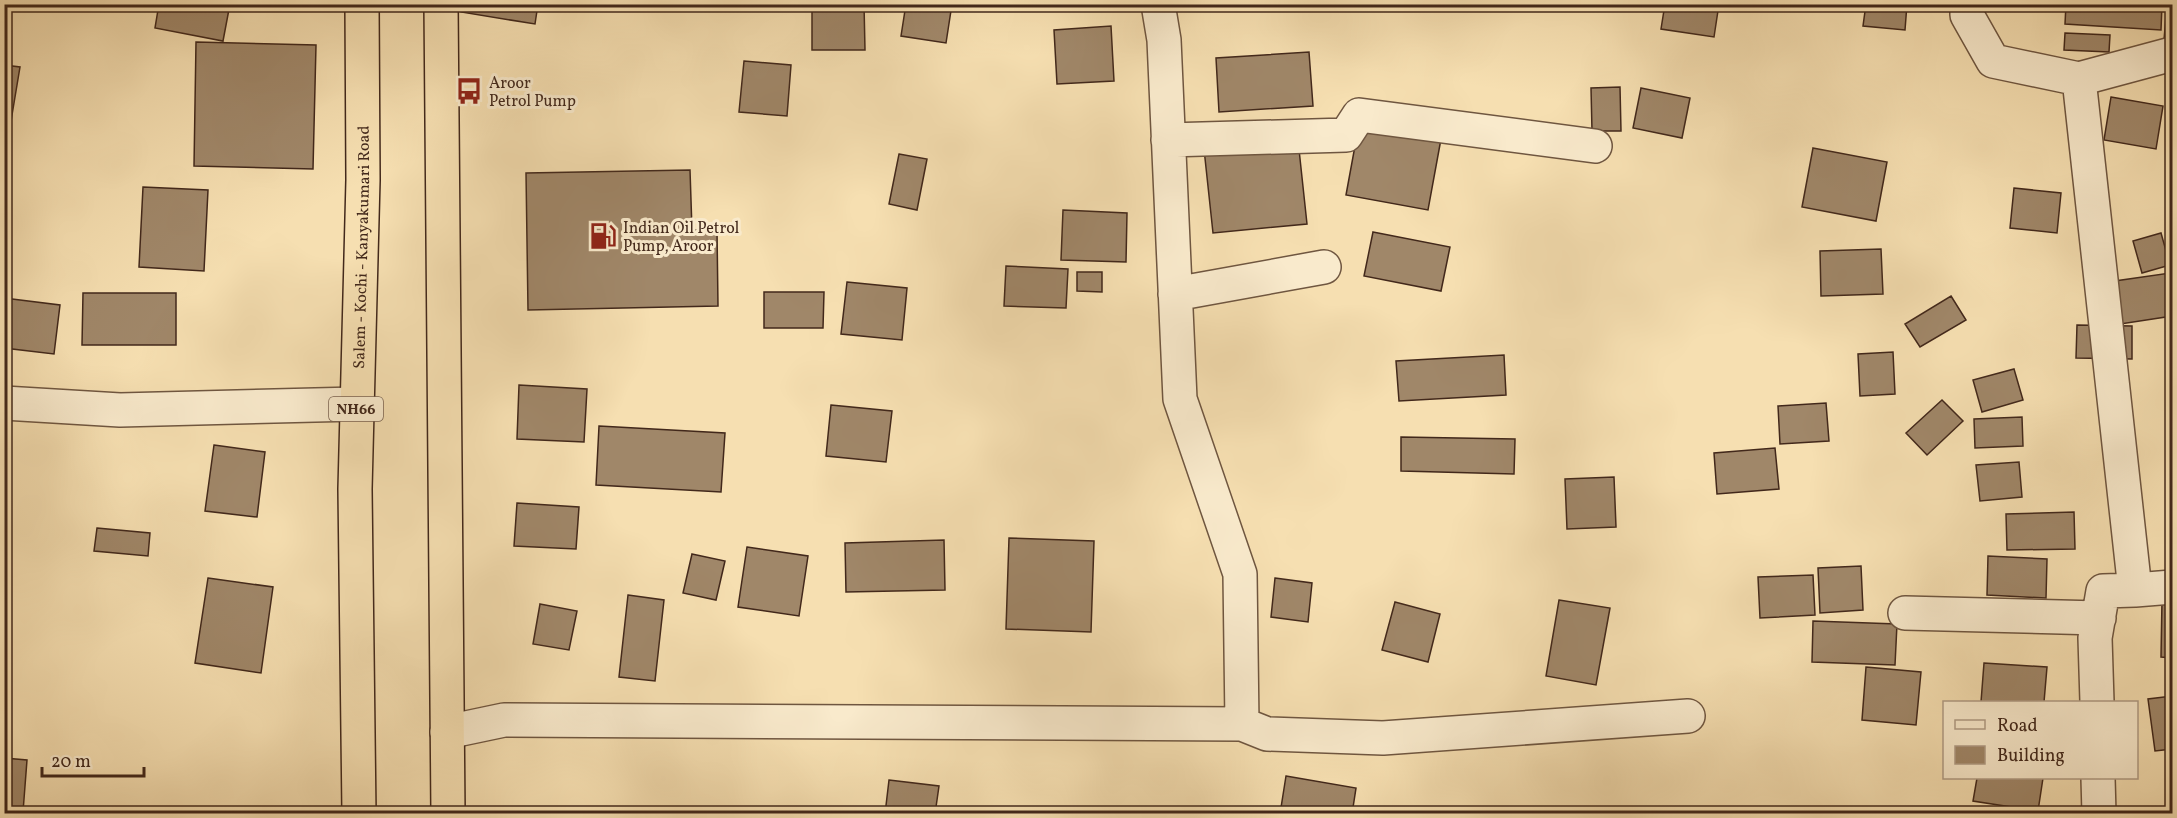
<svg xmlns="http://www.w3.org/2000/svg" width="2177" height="818" font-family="Vollkorn,serif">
<rect width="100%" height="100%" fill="#f6dfb1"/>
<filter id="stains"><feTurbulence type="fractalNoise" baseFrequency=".00333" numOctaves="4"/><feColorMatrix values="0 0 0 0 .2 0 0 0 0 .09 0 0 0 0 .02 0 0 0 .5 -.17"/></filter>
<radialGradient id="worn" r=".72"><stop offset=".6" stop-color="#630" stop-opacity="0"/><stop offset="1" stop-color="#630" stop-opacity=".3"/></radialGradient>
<path fill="#a08769" stroke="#42281b" stroke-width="1.5" d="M 159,4 L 230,4 L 223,41 L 155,28 Z
M 462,4 L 538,4 L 535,24 L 461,12 Z
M 812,4 L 864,4 L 865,50 L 812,50 Z
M 906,4 L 952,4 L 946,43 L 901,36 Z
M 1665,4 L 1719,4 L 1714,37 L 1661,29 Z
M 1866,4 L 1907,4 L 1905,30 L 1863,26 Z
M 2066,4 L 2162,4 L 2161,30 L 2065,24 Z
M 2167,4 L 2172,4 L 2172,41 L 2164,40 Z
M 1111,26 L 1114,81 L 1057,84 L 1054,30 Z
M 2065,33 L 2110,35 L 2109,52 L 2064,50 Z
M 196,42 L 316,45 L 313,169 L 194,166 Z
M 1309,52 L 1313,106 L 1219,112 L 1216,58 Z
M 744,61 L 791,65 L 787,116 L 739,112 Z
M 4,65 L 20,67 L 10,127 L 4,126 Z
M 1620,87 L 1621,131 L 1592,131 L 1591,88 Z
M 1641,88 L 1690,98 L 1682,138 L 1633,128 Z
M 2111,97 L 2163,106 L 2156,149 L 2104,140 Z
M 1359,124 L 1441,139 L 1428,210 L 1346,195 Z
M 1298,140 L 1307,224 L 1213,233 L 1204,149 Z
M 1813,148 L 1887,162 L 1876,221 L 1802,207 Z
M 899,154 L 927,159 L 917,210 L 889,204 Z
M 690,170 L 692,230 L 717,230 L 718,306 L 528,310 L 526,173 Z
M 143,187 L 208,190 L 204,271 L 139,267 Z
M 2014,188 L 2061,193 L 2057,233 L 2010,228 Z
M 1063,210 L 1127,213 L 1126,262 L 1061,260 Z
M 1373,232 L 1450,247 L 1441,291 L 1364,276 Z
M 2161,233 L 2170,265 L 2142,273 L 2133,241 Z
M 1881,249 L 1883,294 L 1821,296 L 1820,251 Z
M 1006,266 L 1068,269 L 1066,308 L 1004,306 Z
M 1077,272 L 1102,272 L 1102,292 L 1077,291 Z
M 2170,273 L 2172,316 L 2114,325 L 2108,282 Z
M 847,282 L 907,288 L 902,340 L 841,334 Z
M 764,292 L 824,292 L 823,328 L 764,328 Z
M 83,293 L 176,293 L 176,345 L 82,345 Z
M 1951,296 L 1966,320 L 1920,347 L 1905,324 Z
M 4,298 L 60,305 L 54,354 L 4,348 Z
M 2077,325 L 2132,326 L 2132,359 L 2076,358 Z
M 1893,352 L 1895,394 L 1860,396 L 1858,354 Z
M 1504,355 L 1506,395 L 1399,401 L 1396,361 Z
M 2014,369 L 2023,400 L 1982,412 L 1973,380 Z
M 519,385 L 587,389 L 584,442 L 517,439 Z
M 1942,400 L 1963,421 L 1927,455 L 1906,433 Z
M 1826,403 L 1829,441 L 1780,444 L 1778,406 Z
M 831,405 L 892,411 L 886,462 L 826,456 Z
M 2022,417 L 2023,446 L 1975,448 L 1974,419 Z
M 599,426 L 725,433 L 721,492 L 596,485 Z
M 1401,437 L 1515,439 L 1514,474 L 1401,471 Z
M 214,445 L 265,452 L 257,517 L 205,511 Z
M 1775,448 L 1779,489 L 1717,494 L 1714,453 Z
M 2019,462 L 2022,497 L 1980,501 L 1976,465 Z
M 1614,477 L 1616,527 L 1567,529 L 1565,479 Z
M 517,503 L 579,507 L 576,549 L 514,546 Z
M 2074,512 L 2075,549 L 2007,550 L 2006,514 Z
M 97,528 L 150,533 L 148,556 L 94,551 Z
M 1009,538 L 1094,541 L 1091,632 L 1006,629 Z
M 944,540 L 945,590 L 846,592 L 845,543 Z
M 747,547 L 808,556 L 799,616 L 738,607 Z
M 692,554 L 725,561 L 716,600 L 683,593 Z
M 1988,556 L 2047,559 L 2046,598 L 1987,595 Z
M 1861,566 L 1863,610 L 1820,613 L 1818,568 Z
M 1813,575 L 1815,615 L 1760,618 L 1758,577 Z
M 208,578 L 273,587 L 261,673 L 195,663 Z
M 1275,578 L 1312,583 L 1308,622 L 1271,617 Z
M 628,595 L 664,600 L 655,681 L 619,677 Z
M 1559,600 L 1610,608 L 1596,685 L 1546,676 Z
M 2162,600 L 2172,600 L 2172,658 L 2161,657 Z
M 1395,602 L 1440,614 L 1428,662 L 1382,650 Z
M 540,604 L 577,611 L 569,650 L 533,644 Z
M 1813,621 L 1897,624 L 1895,665 L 1812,662 Z
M 1984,663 L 2047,667 L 2044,702 L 1981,702 Z
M 1866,667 L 1921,672 L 1916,725 L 1862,720 Z
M 2172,696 L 2172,749 L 2155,751 L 2148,699 Z
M 4,758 L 27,760 L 23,812 L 4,810 Z
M 1286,776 L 1356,788 L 1352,814 L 1280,814 Z
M 1977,778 L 2043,778 L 2038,811 L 1973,801 Z
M 889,780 L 939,786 L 935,814 L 885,814 Z"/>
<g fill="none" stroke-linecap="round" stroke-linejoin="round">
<defs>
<path id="minor" d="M 1158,4 L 1164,40 L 1180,399 L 1240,574 L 1242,724 L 1267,734 L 1383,738 L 1688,716
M 1967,4 L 1967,15 L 1993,61 L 2079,79 L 2135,590 L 2172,587
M 2079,79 L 2172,54
M 1168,140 L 1346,135 L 1359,115 L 1595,146
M 1175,294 L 1324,267
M 4,403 L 120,410 L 356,404
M 1905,613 L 2099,618
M 2097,702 L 2095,638 L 2103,591 L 2135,590
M 447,732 L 504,720 L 1242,724
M 2098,778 L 2099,814"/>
<g id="trunk">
<path d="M 441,4 L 448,814"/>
<path id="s1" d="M 359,814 L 355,489 L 363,180 L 362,4"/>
</g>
</defs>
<use href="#minor" stroke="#6f5640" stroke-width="36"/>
<use href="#trunk" stroke="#42281b" stroke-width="36"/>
<use href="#minor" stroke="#f9eacc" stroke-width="33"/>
<use href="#trunk" stroke="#f6dfb1" stroke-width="33"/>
</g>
<defs>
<symbol id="bus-bare" viewBox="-9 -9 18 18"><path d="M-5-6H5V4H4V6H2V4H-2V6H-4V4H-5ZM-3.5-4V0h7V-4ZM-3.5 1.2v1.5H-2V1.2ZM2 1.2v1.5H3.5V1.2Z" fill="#8f2418" stroke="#f9eacc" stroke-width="2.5" paint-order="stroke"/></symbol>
<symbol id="fuel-bare" viewBox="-9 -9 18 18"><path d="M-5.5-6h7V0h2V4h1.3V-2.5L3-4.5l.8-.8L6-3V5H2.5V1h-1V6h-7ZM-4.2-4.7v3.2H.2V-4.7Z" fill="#8f2418" stroke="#f9eacc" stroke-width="2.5" paint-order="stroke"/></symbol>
</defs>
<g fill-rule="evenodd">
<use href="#bus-bare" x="450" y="72" width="38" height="38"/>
<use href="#fuel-bare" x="584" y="217" width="38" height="38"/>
</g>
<g text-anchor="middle" stroke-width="6" stroke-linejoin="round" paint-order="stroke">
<rect fill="#f9eacc" stroke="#796250" stroke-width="1.5" x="329" y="397" width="54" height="24" rx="4.5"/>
<g font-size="15" font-weight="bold" fill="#42281b">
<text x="356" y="414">NH66</text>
</g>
<g font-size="16" fill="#42281b" stroke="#f9eacc" text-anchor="start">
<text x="489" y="88">Aroor<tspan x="489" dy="18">Petrol Pump</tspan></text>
<text x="623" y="233">Indian Oil Petrol<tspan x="623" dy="18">Pump, Aroor</tspan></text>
</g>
<g font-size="16" fill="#42281b" stroke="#f9eacc">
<text dy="6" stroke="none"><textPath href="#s1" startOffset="567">Salem - Kochi - Kanyakumari Road</textPath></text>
</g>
</g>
<rect width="2177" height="818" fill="none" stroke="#f6dfb1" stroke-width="24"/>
<rect x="6" y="6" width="2165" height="806" fill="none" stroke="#42281b" stroke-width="3"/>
<rect x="12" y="12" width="2153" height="794" fill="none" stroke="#42281b" stroke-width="1.5"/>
<rect x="1943" y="701" width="195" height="78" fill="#f9eacc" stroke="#b09c85" stroke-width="1.5"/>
<rect x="1955" y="720" width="30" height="9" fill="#f9eacc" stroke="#b09c85" stroke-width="1.5"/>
<text x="1997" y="731" font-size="18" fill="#42281b">Road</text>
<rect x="1955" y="746" width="30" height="18" fill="#a08769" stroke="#b09c85" stroke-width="1.5"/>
<text x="1997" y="761" font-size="18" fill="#42281b">Building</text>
<path d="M42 767v9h102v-9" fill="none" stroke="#42281b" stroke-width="3"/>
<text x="51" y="767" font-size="18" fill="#42281b" stroke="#f9eacc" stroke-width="4.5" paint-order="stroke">20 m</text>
<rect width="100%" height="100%" filter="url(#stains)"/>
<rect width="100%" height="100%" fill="url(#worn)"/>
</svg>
